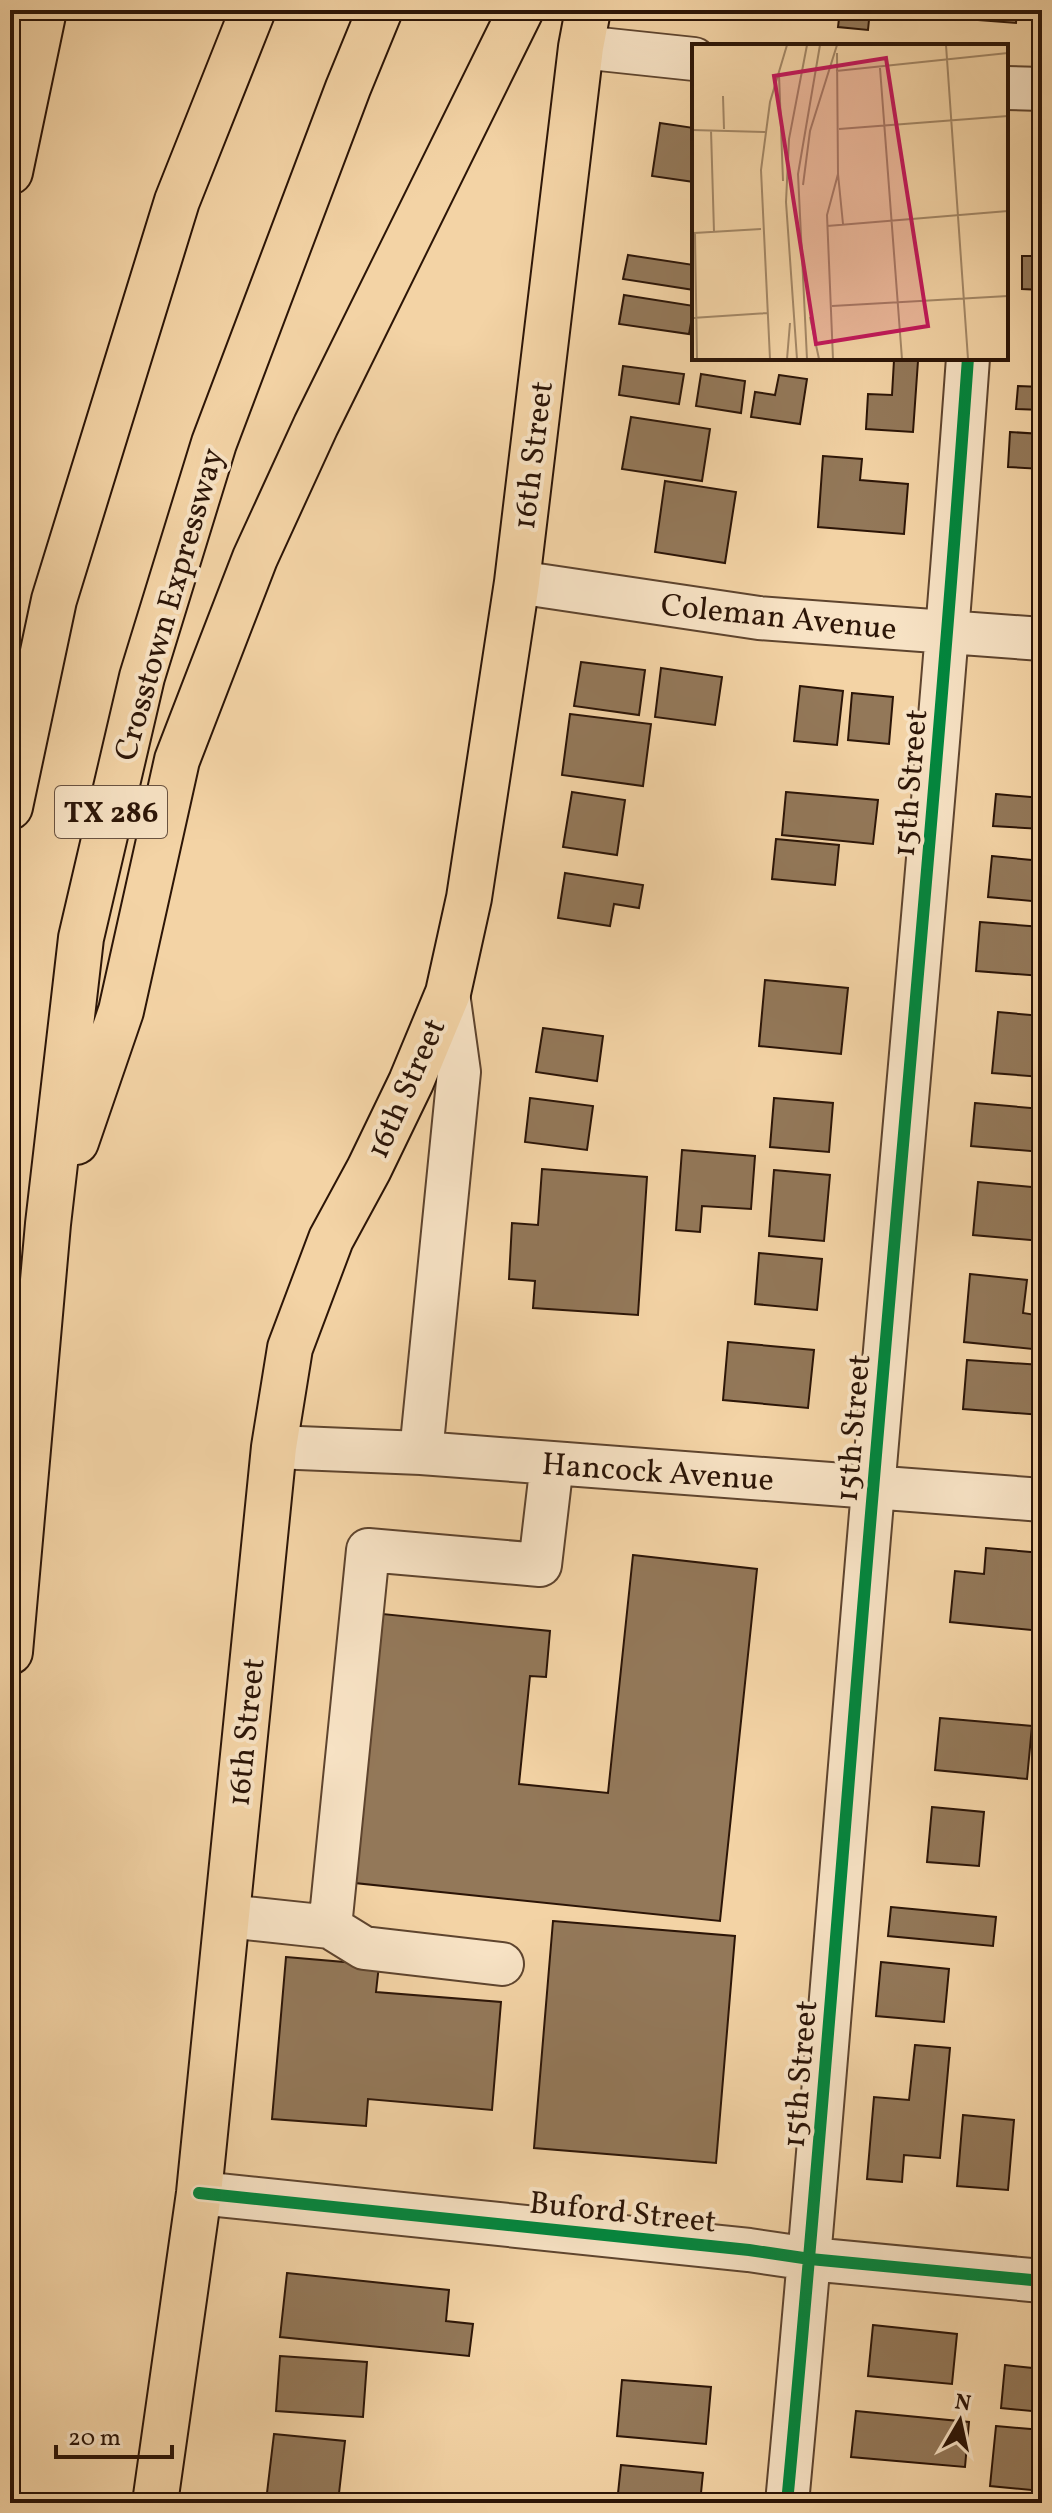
<svg xmlns="http://www.w3.org/2000/svg" width="1052" height="2513" font-family="Vollkorn,serif">
<rect width="100%" height="100%" fill="#f3d3a5"/>
<filter id="stains"><feTurbulence type="fractalNoise" baseFrequency=".0025" numOctaves="4"/><feColorMatrix values="0 0 0 0 .2 0 0 0 0 .09 0 0 0 0 .02 0 0 0 .5 -.17"/></filter>
<radialGradient id="worn" r=".72"><stop offset=".6" stop-color="#630" stop-opacity="0"/><stop offset="1" stop-color="#630" stop-opacity=".3"/></radialGradient>
<path fill="#937859" stroke="#2c1507" stroke-width="2" d="M 746,10 L 780,10 L 779,18 L 746,14 Z
M 790,10 L 824,10 L 822,20 L 789,16 Z
M 840,10 L 870,10 L 868,30 L 838,27 Z
M 967,10 L 1017,10 L 1016,23 L 966,19 Z
M 660,123 L 694,128 L 694,182 L 652,176 Z
M 628,255 L 694,265 L 694,290 L 623,279 Z
M 1022,256 L 1042,256 L 1042,290 L 1022,289 Z
M 624,295 L 694,306 L 689,334 L 619,324 Z
M 894,360 L 918,361 L 913,432 L 866,429 L 868,394 L 892,395 Z
M 623,366 L 684,374 L 679,404 L 619,395 Z
M 701,374 L 745,381 L 741,413 L 696,406 Z
M 779,375 L 807,379 L 800,424 L 751,417 L 755,392 L 775,395 Z
M 1018,386 L 1042,387 L 1042,410 L 1016,409 Z
M 631,417 L 710,429 L 702,481 L 622,469 Z
M 1010,432 L 1042,434 L 1042,469 L 1008,467 Z
M 823,456 L 862,459 L 860,480 L 908,484 L 904,534 L 818,527 Z
M 665,481 L 736,492 L 725,563 L 655,552 Z
M 581,662 L 645,670 L 639,715 L 574,706 Z
M 661,668 L 722,677 L 715,725 L 655,717 Z
M 800,686 L 843,691 L 837,745 L 794,741 Z
M 852,693 L 893,697 L 889,744 L 848,740 Z
M 570,714 L 651,724 L 643,786 L 562,775 Z
M 572,792 L 625,800 L 617,855 L 563,847 Z
M 786,792 L 878,800 L 873,844 L 782,835 Z
M 996,794 L 1042,798 L 1042,829 L 993,826 Z
M 776,839 L 839,845 L 835,885 L 772,879 Z
M 992,856 L 1042,861 L 1042,902 L 988,897 Z
M 565,873 L 643,885 L 639,908 L 614,904 L 610,926 L 558,918 Z
M 980,922 L 1042,927 L 1042,976 L 976,971 Z
M 765,980 L 848,988 L 841,1054 L 759,1046 Z
M 998,1012 L 1042,1016 L 1042,1077 L 992,1073 Z
M 543,1028 L 603,1036 L 597,1081 L 536,1072 Z
M 530,1098 L 593,1106 L 587,1150 L 525,1142 Z
M 774,1098 L 833,1103 L 829,1152 L 770,1147 Z
M 975,1103 L 1042,1109 L 1042,1152 L 971,1146 Z
M 682,1150 L 755,1156 L 751,1209 L 702,1206 L 700,1232 L 676,1230 Z
M 542,1169 L 647,1177 L 638,1315 L 533,1308 L 535,1281 L 509,1279 L 512,1223 L 538,1225 Z
M 774,1170 L 830,1175 L 824,1241 L 769,1236 Z
M 978,1182 L 1042,1188 L 1042,1241 L 973,1235 Z
M 759,1253 L 822,1259 L 817,1310 L 755,1304 Z
M 970,1274 L 1027,1280 L 1023,1313 L 1042,1316 L 1042,1350 L 964,1342 Z
M 728,1342 L 814,1350 L 808,1408 L 723,1400 Z
M 967,1360 L 1042,1365 L 1042,1415 L 963,1409 Z
M 986,1548 L 1042,1553 L 1042,1631 L 950,1622 L 955,1571 L 984,1574 Z
M 633,1555 L 757,1569 L 720,1921 L 355,1883 L 383,1614 L 550,1631 L 546,1677 L 530,1676 L 519,1784 L 608,1793 Z
M 940,1718 L 1032,1726 L 1027,1779 L 935,1770 Z
M 932,1807 L 984,1812 L 979,1866 L 927,1862 Z
M 891,1907 L 996,1917 L 993,1946 L 888,1936 Z
M 553,1921 L 735,1936 L 716,2163 L 534,2148 Z
M 286,1957 L 379,1965 L 376,1992 L 501,2002 L 492,2110 L 368,2099 L 366,2126 L 272,2119 Z
M 881,1962 L 949,1969 L 944,2022 L 876,2016 Z
M 1039,1980 L 1042,1981 L 1042,2040 L 1034,2039 Z
M 915,2045 L 950,2048 L 940,2158 L 904,2155 L 902,2182 L 867,2179 L 874,2097 L 909,2100 Z
M 963,2115 L 1014,2120 L 1008,2190 L 957,2186 Z
M 287,2273 L 449,2290 L 446,2321 L 473,2324 L 469,2356 L 280,2337 Z
M 873,2325 L 957,2334 L 952,2384 L 868,2376 Z
M 280,2356 L 367,2362 L 363,2417 L 276,2411 Z
M 1005,2365 L 1042,2369 L 1042,2412 L 1001,2408 Z
M 622,2380 L 711,2387 L 706,2444 L 617,2436 Z
M 856,2411 L 969,2422 L 965,2467 L 851,2457 Z
M 996,2426 L 1042,2430 L 1042,2491 L 990,2486 Z
M 274,2434 L 345,2441 L 338,2502 L 267,2493 Z
M 621,2465 L 703,2473 L 700,2503 L 617,2503 Z
M 851,2493 L 941,2500 L 941,2503 L 850,2503 Z"/>
<g fill="none" stroke-linecap="round" stroke-linejoin="round">
<defs>
<path id="minor" d="M 581,47 L 694,59
M 1006,88 L 1042,89
M 517,582 L 759,618 L 1042,639
M 274,1447 L 421,1453 L 1042,1500
M 421,1453 L 459,1072 L 448,993
M 227,1916 L 330,1927 L 364,1948 L 502,1964
M 330,1927 L 368,1550 L 540,1565 L 552,1463
M 199,2193 L 749,2250 L 810,2259 L 1042,2281
M 787,2503 C 819,2166 844,1828 873,1490 C 905,1112 941,736 968,358"/>
<path id="major" d="M 155,2503 L 199,2193 L 274,1447 L 290,1348 L 331,1239 L 369,1169 L 411,1082 L 448,993 L 469,898 L 517,582 L 581,47 L 588,10"/>
<path id="highway" d="M 10,172 L 44,10
M 10,807 L 54,600 L 177,201 L 253,10
M 76,1142 L 121,1011 L 177,760 L 255,558 L 316,425 L 521,10
M 10,1652 L 48,1224 L 81,938 L 142,677 L 214,443 L 348,88 L 380,10"/>
</defs>
<use href="#minor" stroke="#5e442e" stroke-width="46"/>
<use href="#major" stroke="#2c1507" stroke-width="48"/>
<use href="#highway" stroke="#2c1507" stroke-width="48"/>
<use href="#minor" stroke="#f7e2c4" stroke-width="42"/>
<use href="#major" stroke="#f3d3a5" stroke-width="44"/>
<use href="#highway" stroke="#f3d3a5" stroke-width="44"/>
<defs>
<path id="cycleway" d="M 199,2193 L 749,2250 L 810,2259 L 1042,2281
M 787,2503 C 819,2166 844,1828 873,1490 C 905,1112 941,736 968,358"/>
</defs>
<use href="#cycleway" stroke="#f7e2c4" stroke-width="17"/>
<use href="#cycleway" stroke="#00873e" stroke-width="12"/>
</g>
<g text-anchor="middle" stroke-width="8" stroke-linejoin="round" paint-order="stroke">
<rect fill="#f7e2c4" stroke="#695240" stroke-width="2" x="55" y="786" width="112" height="52" rx="6"/>
<g font-size="30" font-weight="bold" fill="#2c1507">
<text x="111" y="822">TX 286</text>
</g>
<g font-size="32" fill="#2c1507" stroke="#f7e2c4">
<text transform="translate(532 455) rotate(-83)" y="11">16th Street</text>
<text transform="translate(168 604) rotate(-74)" y="11">Crosstown Expressway</text>
<text transform="translate(779 616) rotate(6)" y="11">Coleman Avenue</text>
<text transform="translate(909 783) rotate(-85)" y="11">15th Street</text>
<text transform="translate(405 1088) rotate(-66)" y="11">16th Street</text>
<text transform="translate(852 1428) rotate(-85)" y="11">15th Street</text>
<text transform="translate(658 1471) rotate(4)" y="11">Hancock Avenue</text>
<text transform="translate(245 1732) rotate(-84)" y="11">16th Street</text>
<text transform="translate(799 2074) rotate(-85)" y="11">15th Street</text>
<text transform="translate(623 2211) rotate(6)" y="11">Buford Street</text>
</g>
</g>
<g transform="translate(692 44)">
<rect width="316" height="316" fill="#f3d3a5"/>
<path fill="none" stroke="#a38766" stroke-width="2" d="M 254,1 L 276,315M 188,24 L 210,315M 144,27 L 316,9M 87,30 L 91,137M 31,52 L 32,85M 147,85 L 316,72M 0,86 L 73,88M 19,86 L 22,188M 146,130 L 151,180M 111,141 L 118,87 L 145,1M 135,182 L 316,167M 2,189 L 69,185M 3,189 L 5,315M 140,262 L 316,252M 118,273 L 127,315M 0,274 L 75,269M 78,315 L 69,126 L 78,58 L 95,1M 95,315 L 98,279M 105,315 L 94,158 L 97,95 L 115,1M 115,315 L 106,130 L 128,1M 141,315 L 135,171 L 146,130 L 145,9"/>
<path fill="#c2185b" fill-opacity="0.15" stroke="#c2185b" stroke-width="4" d="M 194,14 L 236,282 L 124,300 L 82,32 Z"/>
<rect width="316" height="316" fill="none" stroke="#2c1507" stroke-width="4"/>
</g>
<rect width="1052" height="2513" fill="none" stroke="#f3d3a5" stroke-width="40"/>
<rect x="12" y="12" width="1028" height="2489" fill="none" stroke="#2c1507" stroke-width="4"/>
<rect x="20" y="20" width="1012" height="2473" fill="none" stroke="#2c1507" stroke-width="2"/>
<g transform="translate(960 2421) rotate(9)" stroke="#f7e2c4" stroke-width="6" paint-order="stroke">
<path d="M0-6L14 30L0 20L-14 30Z" fill="#2c1507"/>
<text y="-12" font-size="22" font-weight="bold" text-anchor="middle" fill="#2c1507">N</text>
</g>
<path d="M56 2445v12h116v-12" fill="none" stroke="#2c1507" stroke-width="4"/>
<text x="68" y="2445" font-size="24" fill="#2c1507" stroke="#f7e2c4" stroke-width="6" paint-order="stroke">20 m</text>
<rect width="100%" height="100%" filter="url(#stains)"/>
<rect width="100%" height="100%" fill="url(#worn)"/>
</svg>
